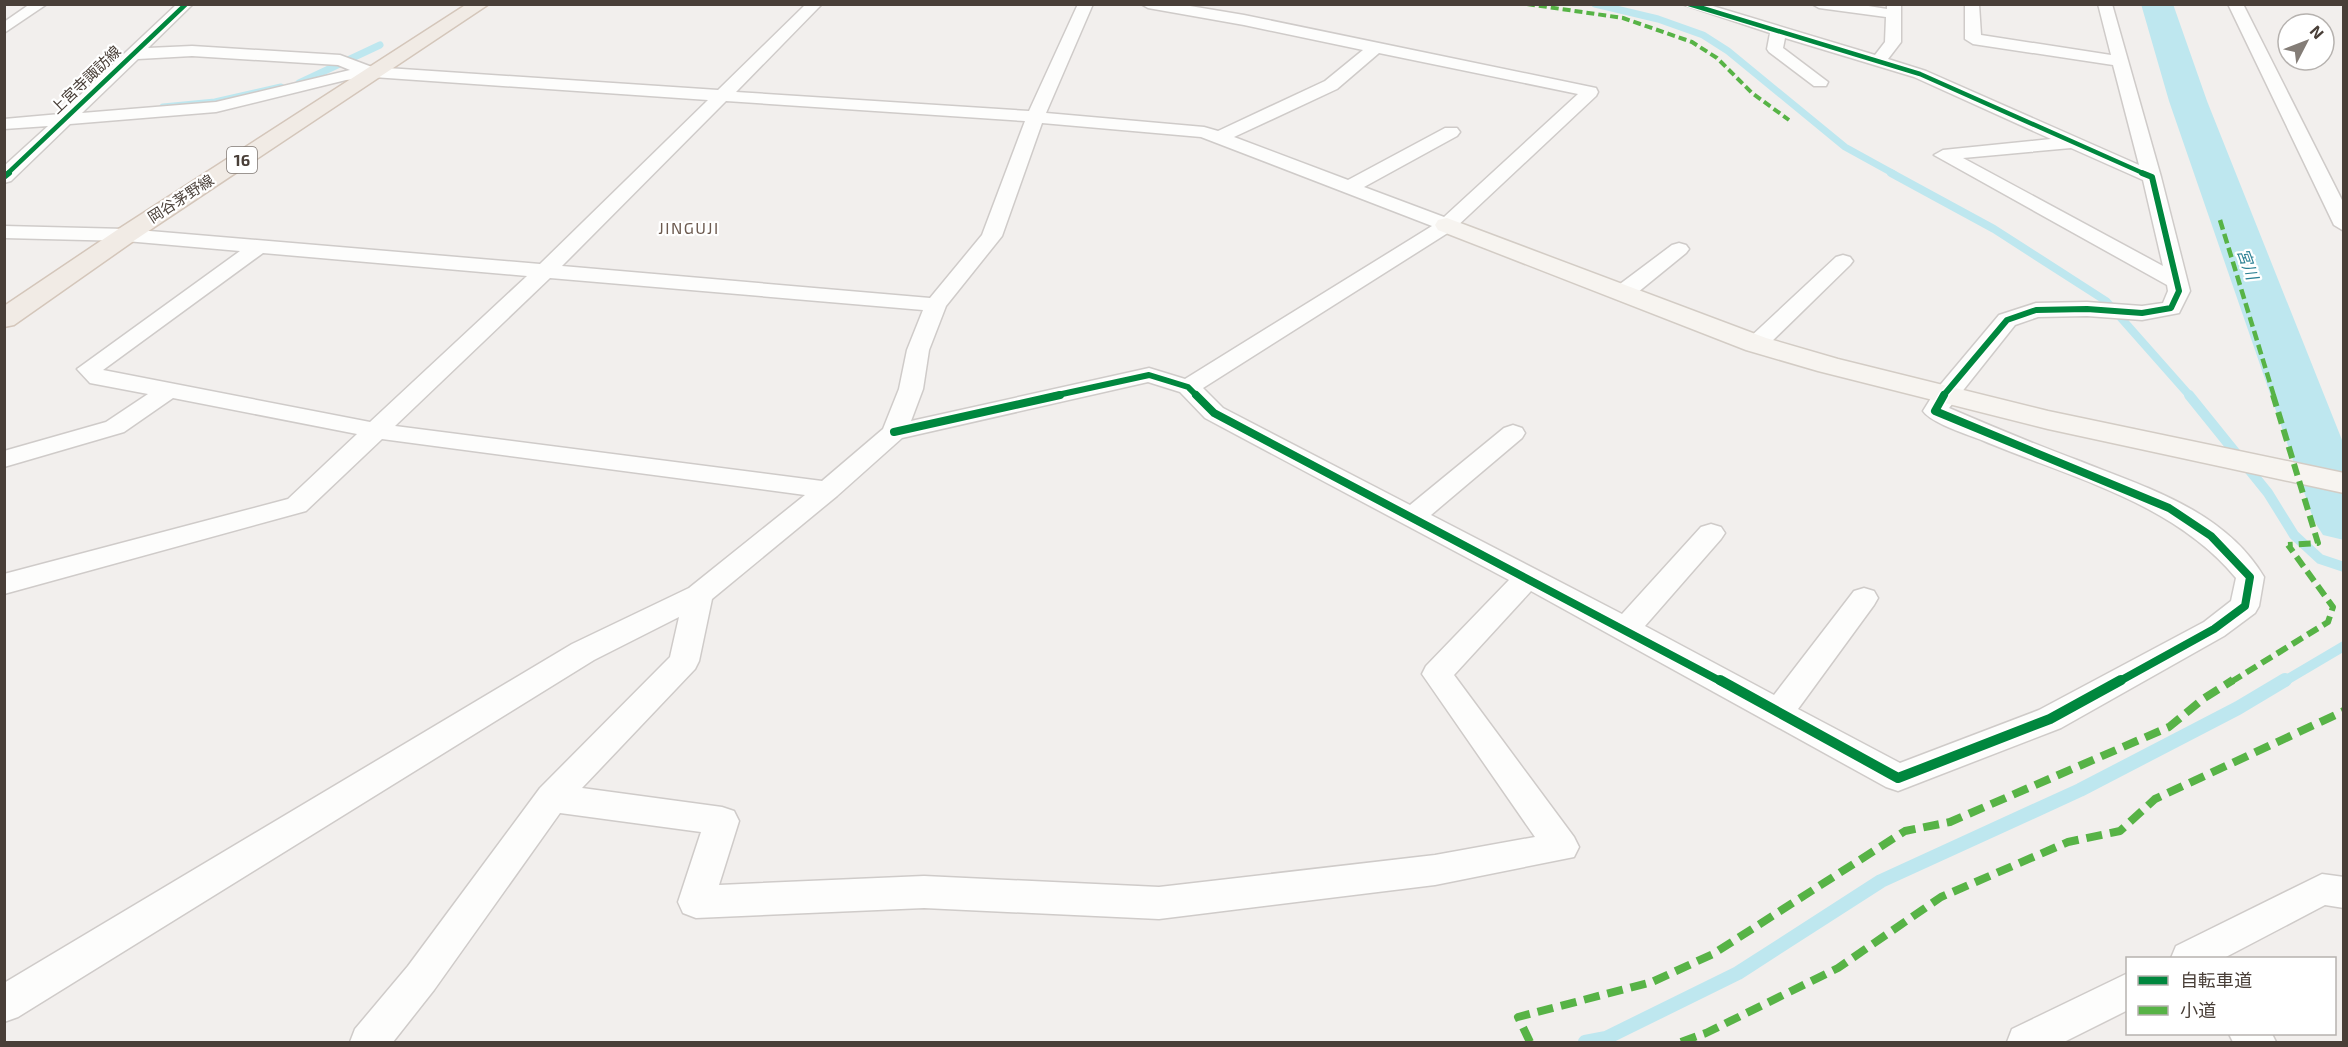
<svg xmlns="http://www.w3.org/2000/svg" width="2348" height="1047" font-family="'Exo 2','Noto Sans JP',sans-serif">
<rect width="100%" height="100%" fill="#f2efed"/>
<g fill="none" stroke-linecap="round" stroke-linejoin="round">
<path stroke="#bee7ef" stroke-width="7" d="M 1595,4 L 1658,19 L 1703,35 L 1728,51 L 1845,147 L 1894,174
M 299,83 L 380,45
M 163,107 L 215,102 L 281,87"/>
<path stroke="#bee7ef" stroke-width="8" d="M 1891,173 L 1994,229 L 2106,301 L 2190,396"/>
<path stroke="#bee7ef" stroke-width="10" d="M 2189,395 L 2268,493 L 2294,535 L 2320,559 L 2344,567
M 2283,682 L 2344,646"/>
<path stroke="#bee7ef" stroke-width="14" d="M 1585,1042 L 1606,1038 L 1738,973 L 1881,881 L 2080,790 L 2238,708 L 2285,680"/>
<path fill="#bee7ef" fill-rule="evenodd" d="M 2141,4 L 2173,4 L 2207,101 L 2344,445 L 2344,540 L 2323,535 L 2314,521 L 2169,101 Z"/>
<defs>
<path id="street" d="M 30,4 L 47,4 L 4,33 L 4,22 Z
M 177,4 L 193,4 L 148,48 L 192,46 L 340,55 L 372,67 L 718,90 L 806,4 L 822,4 L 736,92 L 1029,111 L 1078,4 L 1093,4 L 1046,113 L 1204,127 L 1218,131 L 1325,81 L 1363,50 L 1244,25 L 1148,8 L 1141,4 L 1178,4 L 1244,15 L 1596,88 L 1598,92 L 1596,96 L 1454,229 L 1203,388 L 1223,408 L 1410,505 L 1504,428 L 1513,425 L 1522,428 L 1525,433 L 1522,438 L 1431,515 L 1622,614 L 1701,527 L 1711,524 L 1721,527 L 1725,533 L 1721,539 L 1645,626 L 1774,695 L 1854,591 L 1864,588 L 1874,591 L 1878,598 L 1874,605 L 1798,709 L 1900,763 L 2039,710 L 2204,622 L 2231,601 L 2236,578 C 2173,502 2072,478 1984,441 C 1969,435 1931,423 1923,411 L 1936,390 L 1999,315 L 2036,303 L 2087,302 L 2142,306 L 2163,303 L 2168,291 L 2167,285 L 1934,155 L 1943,150 L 2051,139 L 1914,77 L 1785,38 L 1783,48 L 1828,82 L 1826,86 L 1814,86 L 1769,52 L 1767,49 L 1770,33 L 1682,4 L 1706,4 L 1875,55 L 1885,42 L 1886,17 L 1819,8 L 1812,4 L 1856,4 L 1887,9 L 1887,4 L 1901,4 L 1901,42 L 1888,59 L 1926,71 L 2139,165 L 2113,65 L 1973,44 L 1965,39 L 1965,4 L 1979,4 L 1981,35 L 2111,55 L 2098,4 L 2112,4 L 2161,177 L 2190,291 L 2179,313 L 2142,320 L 2087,316 L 2038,317 L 2015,325 L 1949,408 C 1991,426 2034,444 2077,460 C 2145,487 2224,510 2264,577 L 2259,606 L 2255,613 L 2224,636 L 2061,728 L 1898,791 L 1886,787 L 1531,591 L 1454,675 L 1574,837 L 1579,847 L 1574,857 L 1435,885 L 1159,919 L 924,908 L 696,918 L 683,913 L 678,902 L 701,832 L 560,813 L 434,990 L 393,1042 L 350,1042 L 355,1029 L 408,966 L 540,788 L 670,657 L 679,617 L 594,660 L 18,1017 L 4,1022 L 4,983 L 572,644 L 689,588 L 805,495 L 382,439 L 306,511 L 4,594 L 4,574 L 288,499 L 357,434 L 173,398 L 124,432 L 4,467 L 4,451 L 106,422 L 148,394 L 90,383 L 77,369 L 240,251 L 126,241 L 4,238 L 4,226 L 126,229 L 540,264 L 708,100 L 373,77 L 346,80 L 216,112 L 70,124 L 11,181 L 4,183 L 4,166 L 48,126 L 4,129 L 4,119 L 60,114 ZM 1379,53 L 1578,94 L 1444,217 L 1364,187 L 1457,136 L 1460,132 L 1457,128 L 1445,128 L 1348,180 L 1234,137 L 1337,89 ZM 192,56 L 338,65 L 350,70 L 216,102 L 82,113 L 138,59 ZM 726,101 L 1025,121 L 982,235 L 930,298 L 562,266 ZM 1042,123 L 1201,137 L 1432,226 L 1185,379 L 1149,368 L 911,421 L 923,389 L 929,350 L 946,306 L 1002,236 ZM 2071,148 L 2143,180 L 2163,266 L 1963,158 ZM 263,253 L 527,276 L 370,422 L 103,370 ZM 550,278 L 923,310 L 907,350 L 899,389 L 883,429 L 822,481 L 395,426 ZM 1148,382 L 1180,392 L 1205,418 L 1509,580 L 1426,666 L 1422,674 L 1535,837 L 1435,855 L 1159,887 L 924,876 L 719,885 L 739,821 L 734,811 L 722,807 L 582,788 L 695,669 L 699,661 L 712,599 L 837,496 L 902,438 Z
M 2228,4 L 2243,4 L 2344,204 L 2344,231 L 2334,225 Z
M 1679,243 L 1686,245 L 1689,249 L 1686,253 L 1632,297 L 1616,297 L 1613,292 L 1616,287 L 1672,245 Z
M 1843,255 L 1850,257 L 1853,261 L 1850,265 L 1764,349 L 1748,349 L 1745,344 L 1748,339 L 1836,257 Z
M 2322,874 L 2344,877 L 2344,908 L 2325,905 L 2224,958 L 2171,958 L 2176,946 Z
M 2128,973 L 2128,1010 L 2064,1042 L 2007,1042 L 2012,1029 Z
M 2229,1034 L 2272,1034 L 2276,1042 L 2233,1042 Z"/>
<path id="secondary" d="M 1447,218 L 1766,338 L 1838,359 L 2048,411 L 2344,473 L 2344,493 L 2048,429 L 1818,371 L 1746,350 L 1438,230 L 1435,225 L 1438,220 Z"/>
<path id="primary" d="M 467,4 L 489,4 L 135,240 L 14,325 L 4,327 L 4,306 L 117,230 Z"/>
</defs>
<use href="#street" stroke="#cfcbc9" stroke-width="3"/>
<use href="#secondary" stroke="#d3ccc5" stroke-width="3"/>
<use href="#primary" stroke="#d4c6ba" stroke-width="3"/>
<use href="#street" fill="#fdfdfc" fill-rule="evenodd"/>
<use href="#secondary" fill="#f7f4f0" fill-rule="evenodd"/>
<use href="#primary" fill="#f1ebe5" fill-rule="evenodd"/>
<path stroke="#57b346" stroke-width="4" stroke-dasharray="8 4" stroke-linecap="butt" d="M 1527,4 L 1623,18 L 1692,42 L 1717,58 L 1752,93 L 1789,120"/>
<path stroke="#57b346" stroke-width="4.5" stroke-dasharray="10 4.5" stroke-linecap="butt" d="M 2220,220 L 2274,396"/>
<path stroke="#57b346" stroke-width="6" stroke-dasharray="12 6" stroke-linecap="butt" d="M 2273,395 L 2318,543 L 2288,545
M 2231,682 L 2328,622 L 2333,607 L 2288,545"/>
<path stroke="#57b346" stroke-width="8" stroke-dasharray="16 8" stroke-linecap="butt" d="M 1530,1042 L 1518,1017 L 1652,982 L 1713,954 L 1905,831 L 1950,822 L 2169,727 L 2203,699 L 2233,680
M 1681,1042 L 1706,1033 L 1838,968 L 1941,897 L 2068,842 L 2120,831 L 2155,799 L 2344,711"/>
<defs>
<path id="cycleway-far3" d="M 1689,4 L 1920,74 L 2145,174
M 7,174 L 186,4"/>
<path id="cycleway-far2" d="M 4,177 L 9,173
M 1053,396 L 1149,375 L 1188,387 L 1197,396
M 1943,396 L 2007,320 L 2036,310 L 2087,309 L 2142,313 L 2171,308 L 2179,291 L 2152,177 L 2142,173"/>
<path id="cycleway-far1" d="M 1196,395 L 1214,413 L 1722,682
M 1944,395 L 1935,411 L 2169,508 L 2211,536 L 2250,577 L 2245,606 L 2214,629 L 2118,682
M 894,432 L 1060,395"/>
<path id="cycleway" d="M 1720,680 L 1898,778 L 2050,719 L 2121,680"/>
</defs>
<use href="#cycleway-far3" stroke="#fff" stroke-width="7"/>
<use href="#cycleway-far2" stroke="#fff" stroke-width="9"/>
<use href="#cycleway-far1" stroke="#fff" stroke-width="11"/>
<use href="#cycleway" stroke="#fff" stroke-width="14"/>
<use href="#cycleway-far3" stroke="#00873e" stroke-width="4.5"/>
<use href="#cycleway-far2" stroke="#00873e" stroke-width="6"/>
<use href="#cycleway-far1" stroke="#00873e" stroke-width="8"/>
<use href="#cycleway" stroke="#00873e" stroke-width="10"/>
</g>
<g text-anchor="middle" stroke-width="4.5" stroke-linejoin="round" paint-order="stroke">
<g font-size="15" fill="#493f38" stroke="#fff">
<text transform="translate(86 80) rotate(-44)" y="5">上宮寺諏訪線</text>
<text transform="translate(181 199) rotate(-33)" y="5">岡谷茅野線</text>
</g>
<rect fill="#fff" stroke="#807974" stroke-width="1.5" x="227" y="147" width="30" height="26" rx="4.5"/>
<g font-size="16" font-weight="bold" fill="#493f38">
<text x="242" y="166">16</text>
</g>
<g font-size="16" letter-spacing="1.5" fill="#6c5a4f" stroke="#fff">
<text x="689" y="234">JINGUJI</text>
</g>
<g font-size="16" font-style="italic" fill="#2b8094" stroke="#fff">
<text transform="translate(2248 264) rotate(70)" y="6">宮川</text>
</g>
</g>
<rect width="2348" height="1047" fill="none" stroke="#493f38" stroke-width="12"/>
<rect x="2126" y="957" width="210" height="78" fill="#ffffff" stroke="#b6b2af" stroke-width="1.5"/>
<rect x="2138" y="976" width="30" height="9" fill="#00873e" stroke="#b6b2af" stroke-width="1.5"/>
<text x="2180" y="987" font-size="18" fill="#493f38">自転車道</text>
<rect x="2138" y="1006" width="30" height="9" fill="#57b346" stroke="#b6b2af" stroke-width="1.5"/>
<text x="2180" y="1017" font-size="18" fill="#493f38">小道</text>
<g transform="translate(2306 42) rotate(48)"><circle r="28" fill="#ffffff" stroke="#b6b2af" stroke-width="1.5"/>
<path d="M0-4.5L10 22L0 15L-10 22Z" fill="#847d77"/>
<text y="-9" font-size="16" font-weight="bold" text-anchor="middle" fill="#493f38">N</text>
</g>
</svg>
